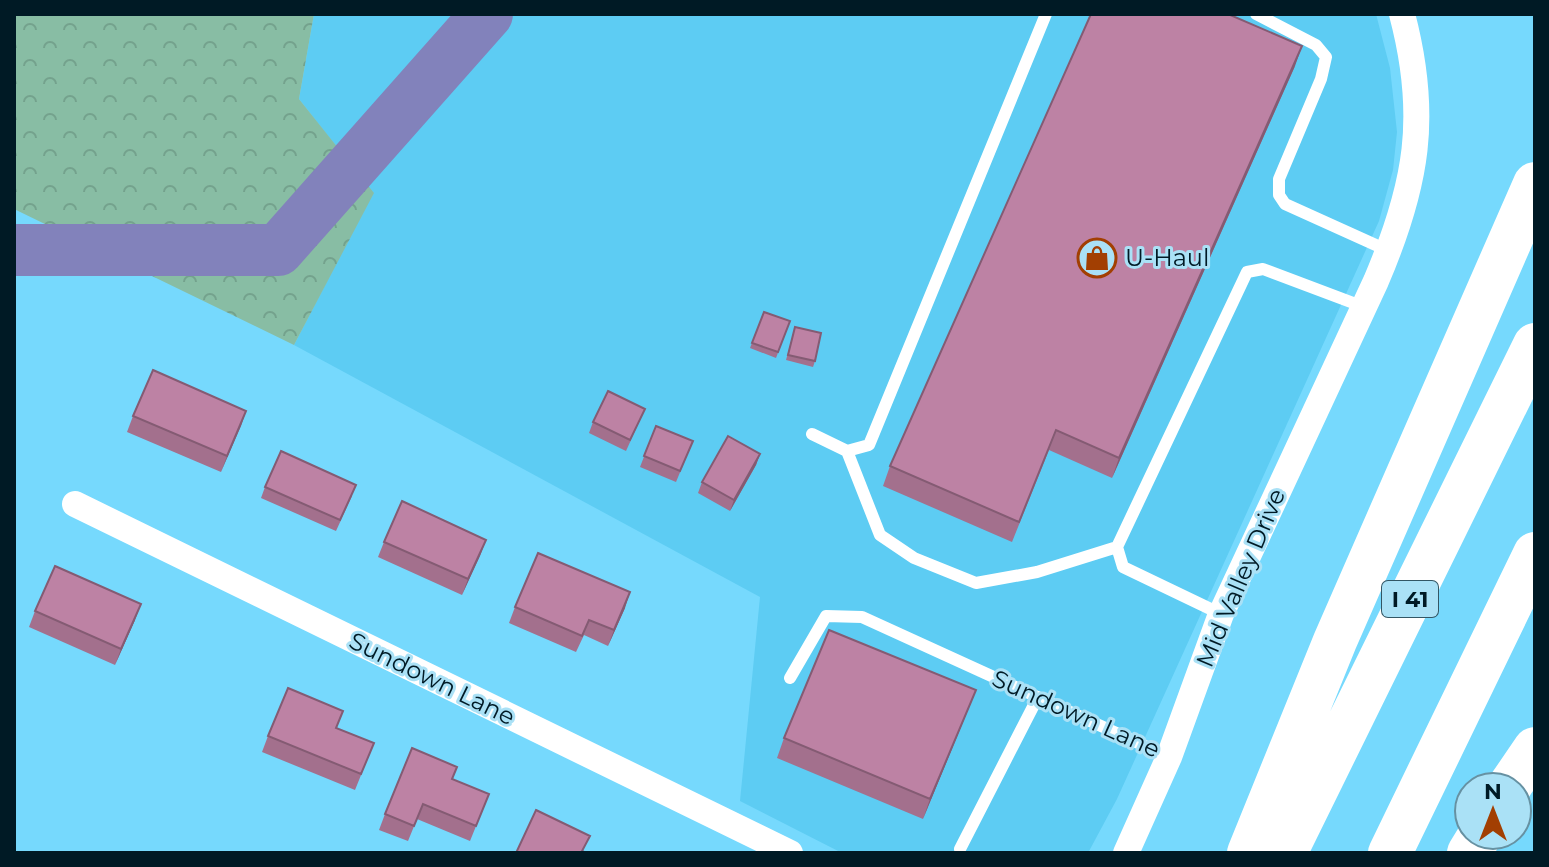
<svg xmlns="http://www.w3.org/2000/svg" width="1549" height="867" font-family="Montserrat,sans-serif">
<defs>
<pattern id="forest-crowns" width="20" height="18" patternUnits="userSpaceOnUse" patternTransform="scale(2)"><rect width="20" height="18" fill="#88bda4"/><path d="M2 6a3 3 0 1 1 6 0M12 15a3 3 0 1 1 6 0" fill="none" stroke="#74a28d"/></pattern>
</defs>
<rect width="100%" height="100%" fill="#76d9fd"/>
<path fill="#5dccf3" d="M 314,14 L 1376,14 L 1390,68 L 1397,132 L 1393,170 L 1379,221 L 1117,799 L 1088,853 L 842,853 L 740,801 L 760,597 L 294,345 L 373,193 L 299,99 Z"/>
<path fill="url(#forest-crowns)" d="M 14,14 L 314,14 L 299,99 L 374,193 L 294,345 L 14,209 Z"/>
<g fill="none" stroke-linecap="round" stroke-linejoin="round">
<path stroke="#8282bb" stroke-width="52" d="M 14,250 L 278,250 L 487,14"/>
<path stroke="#fff" stroke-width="12" d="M 1256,14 L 1316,45 L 1326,57 L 1321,79 L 1279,179 L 1279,195 L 1285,204 L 1389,251
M 812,434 L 847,451 L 869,445 L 1046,14
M 847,451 L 880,535 L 914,558 L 976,583 L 1037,572 L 1117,547
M 1221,614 L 1123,567 L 1117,547 L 1247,272 L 1263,269 L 1364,307
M 790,678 L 826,616 L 862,617 L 1169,757
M 960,849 L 1038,697"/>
<path stroke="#fff" stroke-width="26" d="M 75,504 L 790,853
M 1126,853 L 1169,757 L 1221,614 L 1376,281 C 1417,185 1429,116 1402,14"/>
<path stroke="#fff" stroke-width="44" d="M 1509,787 L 1535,749
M 1249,853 L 1335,641 L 1535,184
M 1285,853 L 1535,345
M 1390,853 L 1535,554
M 1469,853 L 1480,835"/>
</g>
<path fill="#a3708d" d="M 1295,66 L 1112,478 L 1049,450 L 1012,542 L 883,486 L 890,466 Z
M 764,312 L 790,321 L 776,358 L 750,348 Z
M 795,327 L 815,361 L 813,367 L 786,360 Z
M 645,409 L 626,451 L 589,433 L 593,422 Z
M 246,411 L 221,472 L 127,432 L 133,416 Z
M 656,426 L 693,441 L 676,482 L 640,467 Z
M 760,454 L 756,465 L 730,511 L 698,493 L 702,482 Z
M 265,487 L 352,496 L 336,531 L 261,498 Z
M 486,540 L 462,595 L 378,557 L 384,542 Z
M 515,607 L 625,608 L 608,646 L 584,635 L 576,652 L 509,623 Z
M 35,611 L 135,620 L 115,665 L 29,627 Z
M 976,690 L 923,819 L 777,758 L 784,738 Z
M 268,736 L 374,743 L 355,790 L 262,752 Z
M 452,779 L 489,794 L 470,841 L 417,819 L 408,841 L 379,830 L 385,814 Z"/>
<path fill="#845b73" d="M 1302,46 L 1295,66 L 1112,478 L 1119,458 Z
M 246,411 L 241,426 L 221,472 L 227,456 Z
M 760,454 L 756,465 L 730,511 L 734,500 Z
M 486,540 L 480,556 L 462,595 L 468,579 Z
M 630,592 L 625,608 L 608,646 L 614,630 Z
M 141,604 L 135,620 L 115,665 L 121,649 Z
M 976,690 L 968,710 L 923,819 L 930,799 Z"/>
<path fill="#bd82a4" stroke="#845b73" stroke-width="2" d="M 1091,14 L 1228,14 L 1302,46 L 1119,458 L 1056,430 L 1019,522 L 890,466 Z
M 764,312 L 790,321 L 778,352 L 752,343 Z
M 795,327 L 821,333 L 815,361 L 788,355 Z
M 153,370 L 246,411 L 227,456 L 133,416 Z
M 608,391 L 645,409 L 630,440 L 593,422 Z
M 656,426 L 693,441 L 680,471 L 644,456 Z
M 728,436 L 760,454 L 734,500 L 702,482 Z
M 281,451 L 356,485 L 340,520 L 265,487 Z
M 402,501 L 486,540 L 468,579 L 384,542 Z
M 538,553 L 630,592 L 614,630 L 589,620 L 582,636 L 515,607 Z
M 55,566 L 141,604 L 121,649 L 35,611 Z
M 829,630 L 976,690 L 930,799 L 784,738 Z
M 288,688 L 343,711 L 336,728 L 374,743 L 361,774 L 268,736 Z
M 412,748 L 457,767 L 452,779 L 489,794 L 476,826 L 423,804 L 414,826 L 385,814 Z
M 536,810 L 590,836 L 582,851 L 586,853 L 516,853 Z"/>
<defs>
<symbol id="shop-ring" viewBox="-11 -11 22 22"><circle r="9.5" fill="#aae1f6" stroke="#a23f02" stroke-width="1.5"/><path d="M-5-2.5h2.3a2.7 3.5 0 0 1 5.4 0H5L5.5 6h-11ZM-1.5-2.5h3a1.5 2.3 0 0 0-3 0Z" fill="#a23f02"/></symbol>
</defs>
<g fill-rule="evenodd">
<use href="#shop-ring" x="1075" y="236" width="44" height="44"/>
</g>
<g text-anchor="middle" stroke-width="6" stroke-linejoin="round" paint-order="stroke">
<rect fill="#aae1f6" stroke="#335664" stroke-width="2" x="1382" y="581" width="56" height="36" rx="6"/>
<g font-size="22" font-weight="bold" fill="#001a25">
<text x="1410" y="607">I 41</text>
</g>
<g font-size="24" fill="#001a25" stroke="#aae1f6" text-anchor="start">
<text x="1125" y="266">U-Haul</text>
</g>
<g font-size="24" fill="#001a25" stroke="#aae1f6">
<text transform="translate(1241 578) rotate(-67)" y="8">Mid Valley Drive</text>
<text transform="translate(432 679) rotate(26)" y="8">Sundown Lane</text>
<text transform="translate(1076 714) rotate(24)" y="8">Sundown Lane</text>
</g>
</g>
<rect width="1549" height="867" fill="none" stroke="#001a25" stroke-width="32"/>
<g transform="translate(1493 811)"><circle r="38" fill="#aae1f6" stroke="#6691a2" stroke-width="2"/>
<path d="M0-6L14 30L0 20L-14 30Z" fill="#a23f02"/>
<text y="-12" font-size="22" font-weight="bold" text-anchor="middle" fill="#001a25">N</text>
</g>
</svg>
